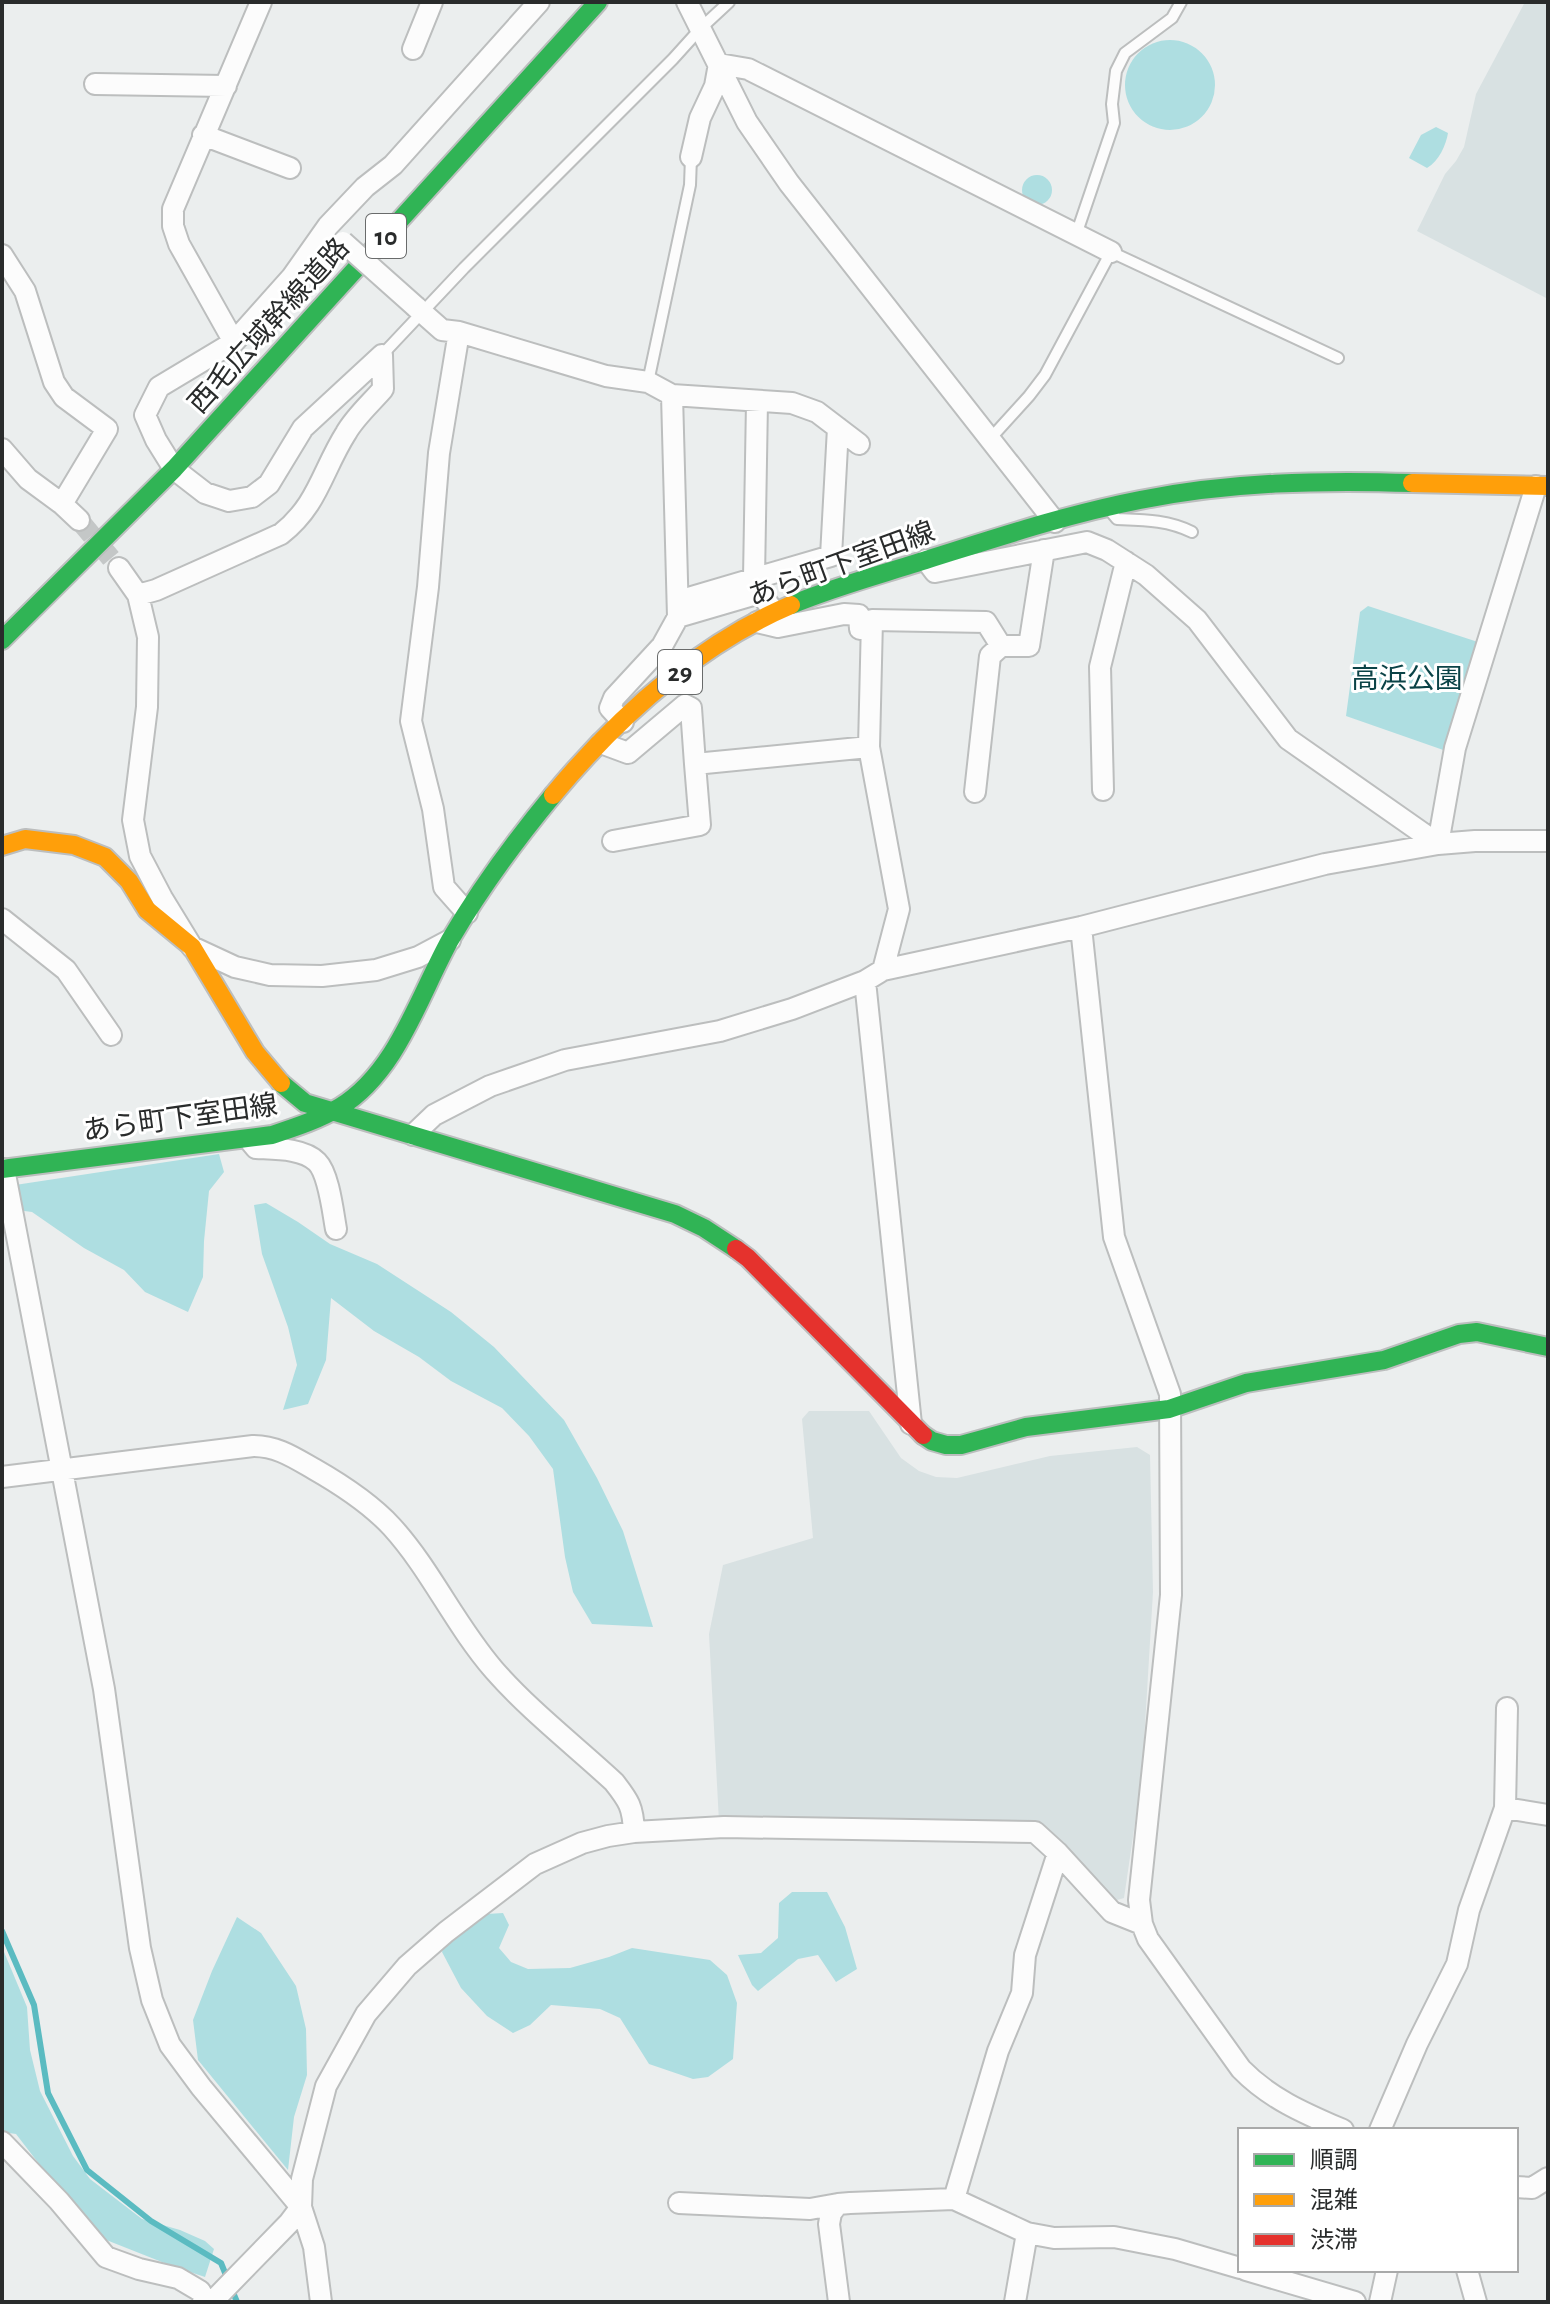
<svg xmlns="http://www.w3.org/2000/svg" width="1550" height="2304" font-family="'Alegreya Sans','Noto Sans JP',sans-serif">
<rect width="100%" height="100%" fill="#ebeeee"/>
<path fill="#d8e1e2" d="M 1525,2 L 1548,2 L 1548,299 L 1417,231 L 1445,174 L 1456,161 L 1464,147 L 1476,94 Z
M 809,1411 L 869,1411 L 901,1458 L 919,1471 L 936,1477 L 957,1478 L 1050,1456 L 1137,1447 L 1150,1455 L 1153,1592 L 1142,1775 L 1124,1898 L 1117,1900 L 1039,1827 L 719,1822 L 709,1634 L 723,1565 L 813,1538 L 802,1419 Z"/>
<path fill="#aedee1" d="M1125 85a45 45 0 1 1 90 0a45 45 0 1 1-90 0Z
M 1436,127 L 1448,133 C 1446,145 1439,161 1427,168 L 1409,158 L 1421,135 Z
M1022 190a15 15 0 1 1 30 0a15 15 0 1 1-30 0Z
M 1368,606 L 1484,644 L 1449,752 L 1346,716 L 1360,612 Z
M 219,1154 L 224,1172 L 209,1191 L 204,1241 L 203,1277 L 188,1312 L 145,1292 L 124,1270 L 84,1248 L 32,1212 L 2,1208 L 2,1187 Z
M 266,1203 L 298,1222 L 330,1244 L 377,1264 L 451,1312 L 494,1347 L 564,1420 L 597,1478 L 623,1531 L 653,1627 L 592,1624 L 573,1592 L 565,1557 L 553,1469 L 529,1436 L 502,1408 L 451,1381 L 419,1357 L 374,1331 L 331,1298 L 326,1360 L 308,1404 L 283,1410 L 297,1365 L 288,1327 L 262,1254 L 254,1205 Z
M 792,1892 L 827,1892 L 845,1927 L 857,1969 L 836,1982 L 818,1955 L 798,1959 L 758,1991 L 752,1985 L 738,1955 L 761,1953 L 778,1938 L 779,1903 Z
M 503,1913 L 509,1925 L 499,1948 L 511,1962 L 528,1969 L 570,1968 L 609,1957 L 632,1948 L 710,1960 L 727,1975 L 737,2003 L 733,2059 L 708,2077 L 693,2079 L 649,2064 L 620,2018 L 600,2009 L 551,2005 L 530,2025 L 513,2033 L 487,2016 L 461,1988 L 442,1952 L 447,1940 L 487,1914 Z
M 237,1917 L 261,1933 L 296,1986 L 306,2029 L 307,2075 L 294,2117 L 288,2170 L 198,2060 L 193,2020 L 212,1971 Z
M 2,1947 L 27,2007 L 30,2050 L 40,2091 L 73,2156 L 90,2179 L 142,2219 L 180,2230 L 205,2241 L 214,2249 L 205,2277 L 172,2266 L 81,2230 L 43,2169 L 16,2134 L 2,2132 Z"/>
<g fill="none" stroke-linecap="round" stroke-linejoin="round">
<path stroke="#5bbbc1" stroke-width="6" d="M 2,1931 L 34,2005 L 48,2093 L 87,2170 L 151,2221 L 221,2263 L 237,2302"/>
<path stroke="#c4c7c7" stroke-width="20" stroke-dasharray="20 10" stroke-linecap="butt" d="M 79,520 L 119,568"/>
<defs>
<path id="lane" d="M 1076,235 L 1114,123 L 1112,104 L 1116,71 L 1125,53 L 1172,18 L 1181,2
M 382,355 L 464,268 L 673,59 L 701,28 L 729,2
M 648,382 L 690,185 L 691,157
M 990,439 L 1029,396 L 1045,375 L 1111,252 L 1338,358
M 1112,513 L 1117,519 C 1144,520 1168,520 1192,532"/>
<path id="street" d="M 687,2 L 747,122 L 789,183 L 1055,522
M 413,49 L 432,2
M 95,84 L 226,86
M 203,135 L 290,168
M 691,157 L 700,118 L 715,86 L 719,64 L 748,69 L 1111,252
M 2,255 L 25,291 L 54,382 L 64,397 L 107,429 L 62,504
M 416,307 L 442,330 L 459,332 L 606,376 L 648,382 L 672,395 L 678,617 L 662,646 L 614,698 L 610,708 L 623,722
M 459,332 L 439,453 L 428,587 L 411,721 L 433,809 L 444,887 L 467,913
M 234,342 L 179,244 L 173,226 L 173,209 L 261,2
M 382,355 L 303,428 L 269,484 L 252,497 L 229,501 L 205,493 L 174,469 L 156,440 L 145,415 L 159,387 L 234,342 L 292,277 L 328,226 L 365,187 L 393,165 L 539,2
M 672,395 L 792,403 L 817,412 L 859,444
M 2,449 L 28,479 L 62,504 L 79,520
M 926,560 L 935,572 L 1087,542 L 1107,550 L 1146,575 L 1197,620 L 1288,739 L 1438,844 L 1455,748 L 1536,486
M 119,568 L 138,595 L 148,637 L 147,707 L 133,820 L 140,856 L 162,898 L 192,947 L 235,967 L 270,975 L 322,976 L 376,970 L 418,957 L 450,940
M 754,578 L 757,402
M 138,595 L 156,590 L 281,534 C 318,505 322,471 346,433 C 355,417 371,403 383,389 L 382,355
M 678,601 L 831,556 L 838,428
M 678,617 L 760,593 L 775,613
M 757,622 L 778,627 L 844,614 L 859,615 L 860,629
M 601,743 L 628,753 L 685,705 L 691,708 L 695,764 L 869,747
M 1103,790 L 1100,667 L 1126,562
M 975,792 L 990,656 L 1001,646
M 613,841 L 700,825 L 695,764
M 2,919 L 66,970 L 111,1035
M 1081,927 L 1114,1237 L 1170,1394 L 1171,1595 L 1139,1900 L 1142,1924 L 1148,1939 L 1241,2069 C 1270,2099 1306,2114 1343,2130
M 883,970 L 899,909 L 869,747 L 872,620 L 986,622 L 1001,646 L 1029,646 L 1044,550
M 865,981 L 911,1424
M 413,1135 L 434,1115 L 490,1086 L 565,1060 L 720,1031 L 792,1009 L 865,981 L 883,970 L 1081,927 L 1325,864 L 1438,844 L 1475,841 L 1548,841
M 251,1142 L 256,1148 C 274,1149 303,1148 317,1162 C 329,1174 333,1213 336,1229
M 4,1169 L 104,1689 L 140,1948 L 152,2000 L 170,2045 L 201,2087 L 301,2207 L 314,2247 L 321,2302
M 2,1477 L 253,1446 C 277,1446 293,1457 314,1469 C 342,1485 370,1503 392,1527 C 431,1570 455,1625 494,1670 C 529,1710 574,1745 614,1782 C 629,1801 633,1807 634,1832
M 1505,1808 L 1548,1815
M 1380,2130 L 1417,2044 L 1457,1964 L 1469,1910 L 1505,1808 L 1507,1708
M 2,2142 L 59,2201 L 106,2257 L 139,2269 L 178,2278 L 200,2291 L 206,2302
M 1516,2187 L 1532,2188 L 1548,2178
M 954,2199 L 998,2051 L 1022,1993 L 1025,1955 L 1058,1853
M 679,2203 L 810,2209 L 838,2204
M 1246,2270 L 1355,2302
M 1467,2270 L 1476,2302
M 212,2302 L 289,2223 L 301,2207 L 302,2179 L 326,2086 L 366,2014 L 407,1966 L 446,1932 L 535,1864 L 582,1843 L 608,1836 L 634,1832 L 724,1827 L 1035,1832 L 1058,1853 L 1112,1912 L 1142,1924
M 839,2302 L 829,2224 L 831,2213 L 838,2204 L 850,2203 L 954,2199 L 1027,2233 L 1054,2238 L 1114,2237 L 1175,2249 L 1240,2268
M 1015,2302 L 1027,2233
M 1380,2302 L 1387,2270"/>
<path id="fast" d="M 791,605 C 836,586 883,574 929,559 C 999,537 1068,514 1140,500 C 1229,482 1321,480 1412,483
M 2,640 L 174,469 L 598,2
M 281,1083 L 305,1103 L 675,1214 L 704,1228 L 736,1249
M 2,1169 L 272,1135 C 296,1127 318,1120 340,1107 C 397,1072 419,996 450,940 C 480,889 515,841 553,795
M 923,1435 L 932,1441 L 946,1445 L 961,1445 L 1026,1427 L 1169,1409 L 1246,1383 L 1384,1360 L 1459,1334 L 1477,1332 L 1548,1347"/>
<path id="slow" d="M 1412,483 L 1548,486
M 553,795 C 617,718 697,645 791,605
M 2,846 L 25,839 L 74,845 L 105,857 L 129,881 L 147,910 L 192,947 L 255,1052 L 281,1083"/>
<path id="jam" d="M 736,1249 L 748,1258 L 923,1435"/>
</defs>
<use href="#lane" stroke="#bcbebe" stroke-width="14"/>
<use href="#street" stroke="#bcbebe" stroke-width="24"/>
<use href="#fast" stroke="#bcbebe" stroke-width="22"/>
<use href="#slow" stroke="#bcbebe" stroke-width="22"/>
<use href="#jam" stroke="#bcbebe" stroke-width="22"/>
<use href="#lane" stroke="#fcfcfc" stroke-width="10"/>
<use href="#street" stroke="#fcfcfc" stroke-width="20"/>
<use href="#fast" stroke="#30b455" stroke-width="18"/>
<use href="#slow" stroke="#ff9f0a" stroke-width="18"/>
<use href="#jam" stroke="#e5322d" stroke-width="18"/>
<defs>
<path id="street-bridge" d="M 343,242 L 416,307"/>
</defs>
<use href="#street-bridge" stroke="#bcbebe" stroke-width="24" stroke-linecap="butt"/>
<use href="#street-bridge" stroke="#fcfcfc" stroke-width="20"/>
</g>
<g text-anchor="middle" stroke-width="6" stroke-linejoin="round" paint-order="stroke">
<g fill="#fff" stroke="#696b6b" stroke-width="2">
<rect x="366" y="214" width="40" height="44" rx="6"/>
<rect x="658" y="650" width="44" height="44" rx="6"/>
</g>
<g font-size="26" font-weight="bold" fill="#292b2b">
<text x="386" y="245">10</text>
<text x="680" y="681">29</text>
</g>
<g font-size="28" fill="#292b2b" stroke="#fff">
<text transform="translate(268 325) rotate(-48)" y="10">西毛広域幹線道路</text>
<text transform="translate(841 563) rotate(-20)" y="10">あら町下室田線</text>
<text transform="translate(180 1117) rotate(-8)" y="10">あら町下室田線</text>
</g>
<g font-size="28" fill="#0b4347" stroke="#fff">
<text x="1407" y="688">高浜公園</text>
</g>
</g>
<rect width="1550" height="2304" fill="none" stroke="#292b2b" stroke-width="8"/>
<rect x="1238" y="2128" width="280" height="144" fill="#ffffff" stroke="#a9aaaa" stroke-width="2"/>
<rect x="1254" y="2154" width="40" height="12" fill="#30b455" stroke="#a9aaaa" stroke-width="2"/>
<text x="1310" y="2168" font-size="24" fill="#292b2b">順調</text>
<rect x="1254" y="2194" width="40" height="12" fill="#ff9f0a" stroke="#a9aaaa" stroke-width="2"/>
<text x="1310" y="2208" font-size="24" fill="#292b2b">混雑</text>
<rect x="1254" y="2234" width="40" height="12" fill="#e5322d" stroke="#a9aaaa" stroke-width="2"/>
<text x="1310" y="2248" font-size="24" fill="#292b2b">渋滞</text>
</svg>
